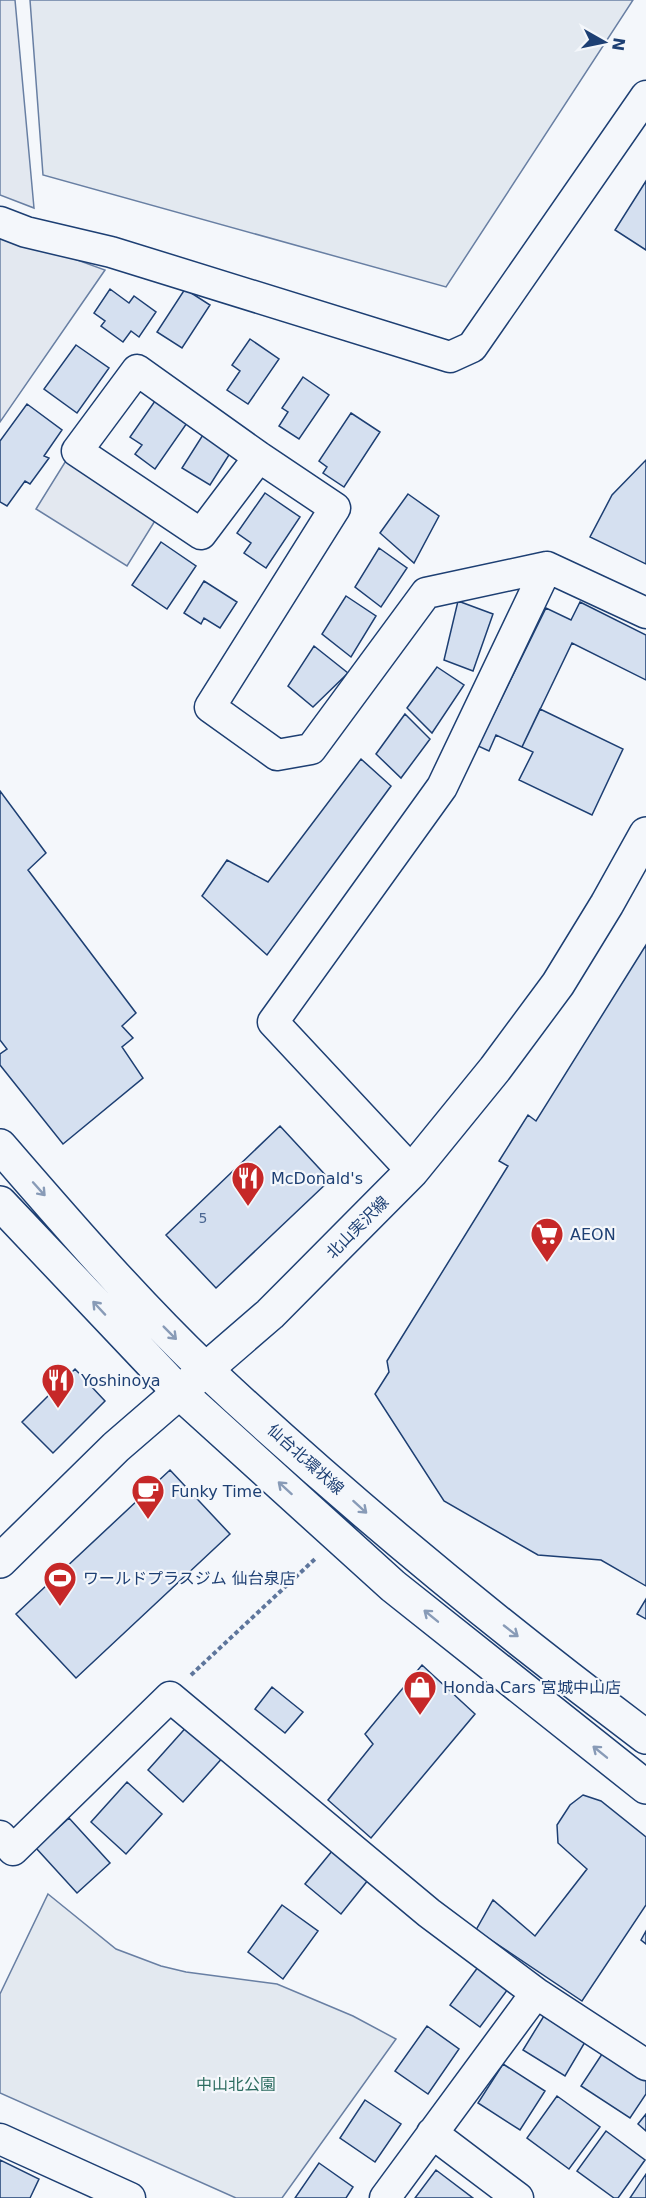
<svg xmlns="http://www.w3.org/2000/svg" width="646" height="2198" font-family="'DejaVu Sans','Noto Sans JP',sans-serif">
<rect width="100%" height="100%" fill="#f4f7fb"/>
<path fill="#e3e9f0" stroke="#687fa3" stroke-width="1.5" d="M 30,0 L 633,0 L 446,287 L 43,175 Z
M 48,1894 L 116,1949 L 161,1966 L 186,1972 L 277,1984 L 353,2016 L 396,2039 L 282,2198 L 236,2198 L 0,2093 L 0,1994 Z"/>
<path fill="#e3e8f0" stroke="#687fa3" stroke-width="1.5" d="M 0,0 L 15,0 L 34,208 L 0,195 Z
M 0,232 L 105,270 L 0,422 Z
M 67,459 L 158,516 L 127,566 L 36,509 Z"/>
<path fill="#d5e0f0" stroke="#1d3f73" stroke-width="1.5" d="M 646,181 L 646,250 L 615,230 Z
M 110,289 L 129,303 L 134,296 L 156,312 L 139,337 L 131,331 L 123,342 L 101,326 L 105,321 L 94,313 Z
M 185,289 L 210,305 L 182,348 L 157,332 Z
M 250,339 L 279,359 L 248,404 L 227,390 L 240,371 L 232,365 Z
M 76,345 L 109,368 L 77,413 L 44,389 Z
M 303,377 L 329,395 L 299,439 L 279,426 L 288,412 L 282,408 Z
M 155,401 L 187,423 L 155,469 L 135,454 L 142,445 L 130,437 Z
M 27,404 L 62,430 L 44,456 L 49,458 L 30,484 L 25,481 L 7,506 L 0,502 L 0,441 Z
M 351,413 L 380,432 L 344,487 L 323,473 L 327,467 L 319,461 Z
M 206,430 L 234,447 L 210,485 L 182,468 Z
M 646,460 L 646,564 L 590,537 L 612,495 Z
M 265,493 L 300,517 L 266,568 L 244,553 L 251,543 L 237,533 Z
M 408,494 L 439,516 L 414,563 L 380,533 Z
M 161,542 L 196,566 L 167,609 L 132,585 Z
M 379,548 L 407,568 L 381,607 L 355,587 Z
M 204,581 L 237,602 L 220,628 L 204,618 L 201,624 L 184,613 Z
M 346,596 L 376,616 L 351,657 L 322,634 Z
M 458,601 L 493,614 L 473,671 L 444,660 Z
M 580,602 L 646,635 L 646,680 L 572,643 L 522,747 L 496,735 L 489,751 L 478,746 L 546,608 L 571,620 Z
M 314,646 L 348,673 L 313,707 L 288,686 Z
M 437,667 L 464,685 L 432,733 L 407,708 Z
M 540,709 L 623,749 L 592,815 L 519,780 L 533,752 L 522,747 Z
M 405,714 L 430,739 L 401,778 L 376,754 Z
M 361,759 L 391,786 L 267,955 L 202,896 L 227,860 L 268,882 Z
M 0,791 L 46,853 L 28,870 L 136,1013 L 122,1026 L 133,1038 L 122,1047 L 143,1078 L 63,1144 L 0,1065 L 0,1054 L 7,1049 L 0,1040 Z
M 646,945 L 646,1586 L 601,1560 L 538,1555 L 444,1501 L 375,1394 L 389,1372 L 387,1361 L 508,1166 L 499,1161 L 528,1115 L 536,1121 Z
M 280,1126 L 330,1180 L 216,1288 L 166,1235 Z
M 75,1369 L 105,1401 L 53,1453 L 22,1422 Z
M 170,1470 L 230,1534 L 76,1678 L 16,1614 Z
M 646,1599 L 646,1619 L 637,1614 Z
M 422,1665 L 475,1714 L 371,1838 L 328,1800 L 373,1744 L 365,1734 Z
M 272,1687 L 303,1712 L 285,1733 L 255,1709 Z
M 190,1723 L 225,1755 L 183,1802 L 148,1770 Z
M 127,1782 L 162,1814 L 126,1854 L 91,1822 Z
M 583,1795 L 601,1801 L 646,1837 L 646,1905 L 582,2001 L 476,1930 L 493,1900 L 535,1936 L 587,1869 L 558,1843 L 557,1825 L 570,1805 Z
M 69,1818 L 110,1863 L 77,1893 L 36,1848 Z
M 337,1845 L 372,1875 L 341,1914 L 305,1884 Z
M 282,1905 L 318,1931 L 283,1979 L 248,1952 Z
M 646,1931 L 646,1944 L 641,1940 Z
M 481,1963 L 511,1985 L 480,2027 L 450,2005 Z
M 547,2011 L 588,2037 L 565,2076 L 523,2050 Z
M 427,2026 L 459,2049 L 428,2094 L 395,2071 Z
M 604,2051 L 646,2078 L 646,2094 L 630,2118 L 581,2086 Z
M 503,2064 L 545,2091 L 520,2130 L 478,2103 Z
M 557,2096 L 600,2127 L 569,2169 L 527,2138 Z
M 365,2100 L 401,2124 L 375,2162 L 340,2138 Z
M 646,2114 L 646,2131 L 638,2124 Z
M 606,2131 L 645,2160 L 618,2198 L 614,2198 L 577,2171 Z
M 0,2160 L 39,2179 L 30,2198 L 0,2198 Z
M 319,2163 L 353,2187 L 346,2198 L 295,2198 Z
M 436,2170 L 473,2198 L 415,2198 Z
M 646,2174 L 646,2198 L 630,2198 Z"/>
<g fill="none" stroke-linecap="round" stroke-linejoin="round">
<defs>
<path id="street" d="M 0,222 L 26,232 L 111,252 L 450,357 L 472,347 L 646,96
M 259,457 L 201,534 L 77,451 L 137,370 L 259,457 L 335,508 L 210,707 L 277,755 L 311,749 L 426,593 L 547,567 L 646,613
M 412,1171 L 273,1022 L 442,787 L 547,567
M 0,1836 L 13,1850 L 170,1697 L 429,1913 L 536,1993 L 646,2065
M 432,2133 L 518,2198
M 0,2139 L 130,2198
M 385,2198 L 536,1993"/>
<path id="secondary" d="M 0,1561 L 116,1447 L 270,1314 L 412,1171 L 495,1069 L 558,984 L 607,904 L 646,834"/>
<path id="primary" d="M 0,1146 C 66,1222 132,1299 205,1369 C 345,1500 493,1622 646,1737
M 0,1203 L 179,1392 L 393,1586 L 646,1787"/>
</defs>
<use href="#street" stroke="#1d3f73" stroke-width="33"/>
<use href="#secondary" stroke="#1d3f73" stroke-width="36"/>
<use href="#primary" stroke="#1d3f73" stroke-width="36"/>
<path stroke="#5e769c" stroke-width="4" stroke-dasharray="4.5 3" stroke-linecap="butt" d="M 191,1675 L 315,1559"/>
<use href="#street" stroke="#f4f7fb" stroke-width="30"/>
<use href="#secondary" stroke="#f4f7fb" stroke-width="33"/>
<use href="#primary" stroke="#f4f7fb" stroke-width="33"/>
</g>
<defs><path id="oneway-shaft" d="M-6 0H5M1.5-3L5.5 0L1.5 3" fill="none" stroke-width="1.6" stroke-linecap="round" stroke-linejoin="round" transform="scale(1.5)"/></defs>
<g stroke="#889bb7">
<use href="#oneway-shaft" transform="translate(39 1189) rotate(48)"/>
<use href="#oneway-shaft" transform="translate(99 1308) rotate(-133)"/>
<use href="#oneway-shaft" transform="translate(170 1333) rotate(45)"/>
<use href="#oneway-shaft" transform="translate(285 1488) rotate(-138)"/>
<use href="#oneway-shaft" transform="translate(360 1507) rotate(42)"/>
<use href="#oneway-shaft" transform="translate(431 1616) rotate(-141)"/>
<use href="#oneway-shaft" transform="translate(511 1631) rotate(38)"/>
<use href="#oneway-shaft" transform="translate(600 1752) rotate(-141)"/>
</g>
<defs>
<symbol id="restaurant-pin" viewBox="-11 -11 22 30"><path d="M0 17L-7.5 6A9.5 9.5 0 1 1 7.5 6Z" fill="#c62828" stroke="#f4f7fb"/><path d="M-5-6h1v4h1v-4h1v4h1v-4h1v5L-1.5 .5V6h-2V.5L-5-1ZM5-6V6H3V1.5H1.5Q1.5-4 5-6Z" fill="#fff"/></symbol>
<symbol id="supermarket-pin" viewBox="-11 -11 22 30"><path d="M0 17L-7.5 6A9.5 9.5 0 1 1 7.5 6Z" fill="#c62828" stroke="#f4f7fb"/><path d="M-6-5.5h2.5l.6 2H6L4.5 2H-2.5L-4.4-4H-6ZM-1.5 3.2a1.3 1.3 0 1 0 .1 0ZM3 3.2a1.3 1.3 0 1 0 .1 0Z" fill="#fff"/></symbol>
<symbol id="cafe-pin" viewBox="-11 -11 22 30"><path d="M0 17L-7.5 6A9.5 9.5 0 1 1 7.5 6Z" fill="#c62828" stroke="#f4f7fb"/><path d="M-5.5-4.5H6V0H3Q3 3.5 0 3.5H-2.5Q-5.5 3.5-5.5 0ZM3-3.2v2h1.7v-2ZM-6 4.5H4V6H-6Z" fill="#fff"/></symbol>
<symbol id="stadium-pin" viewBox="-11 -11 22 30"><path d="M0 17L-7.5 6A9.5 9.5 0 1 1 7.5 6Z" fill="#c62828" stroke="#f4f7fb"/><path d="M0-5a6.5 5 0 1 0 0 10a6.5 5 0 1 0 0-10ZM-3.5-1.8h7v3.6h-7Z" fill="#fff"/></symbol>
<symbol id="shop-pin" viewBox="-11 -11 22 30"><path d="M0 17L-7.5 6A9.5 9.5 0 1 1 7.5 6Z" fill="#c62828" stroke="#f4f7fb"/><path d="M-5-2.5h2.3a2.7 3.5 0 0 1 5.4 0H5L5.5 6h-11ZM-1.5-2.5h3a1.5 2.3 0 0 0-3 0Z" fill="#fff"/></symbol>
</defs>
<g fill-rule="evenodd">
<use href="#restaurant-pin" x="229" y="1159" width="38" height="52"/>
<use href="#supermarket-pin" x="528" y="1215" width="38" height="52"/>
<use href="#restaurant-pin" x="39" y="1361" width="38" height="52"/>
<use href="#cafe-pin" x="129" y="1472" width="38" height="52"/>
<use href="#stadium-pin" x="41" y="1559" width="38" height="52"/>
<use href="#shop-pin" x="401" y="1668" width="38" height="52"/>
</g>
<g text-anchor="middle" stroke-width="4.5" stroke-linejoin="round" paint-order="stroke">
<g font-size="14" fill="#4b6792">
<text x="203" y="1223">5</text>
</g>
<g font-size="16" fill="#1d3f73" stroke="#f4f7fb" text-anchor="start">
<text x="271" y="1184">McDonald's</text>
<text x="570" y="1240">AEON</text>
<text x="81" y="1386">Yoshinoya</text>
<text x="171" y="1497">Funky Time</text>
<text x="83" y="1584">ワールドプラスジム 仙台泉店</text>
<text x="443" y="1693">Honda Cars 宮城中山店</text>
</g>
<g font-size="16" fill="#1d3f73" stroke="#f4f7fb">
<text transform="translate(357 1227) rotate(-45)" y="6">北山実沢線</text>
<text transform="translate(306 1459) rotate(42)" y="6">仙台北環状線</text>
</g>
<g font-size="16" fill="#2c6c60" stroke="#f4f7fb">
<text x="236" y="2090">中山北公園</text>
</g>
</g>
<g transform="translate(604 42) rotate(99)" stroke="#f4f7fb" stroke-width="4.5" paint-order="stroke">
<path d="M0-4.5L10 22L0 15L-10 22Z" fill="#1d3f73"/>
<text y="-9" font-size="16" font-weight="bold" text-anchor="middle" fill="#1d3f73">N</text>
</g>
</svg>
